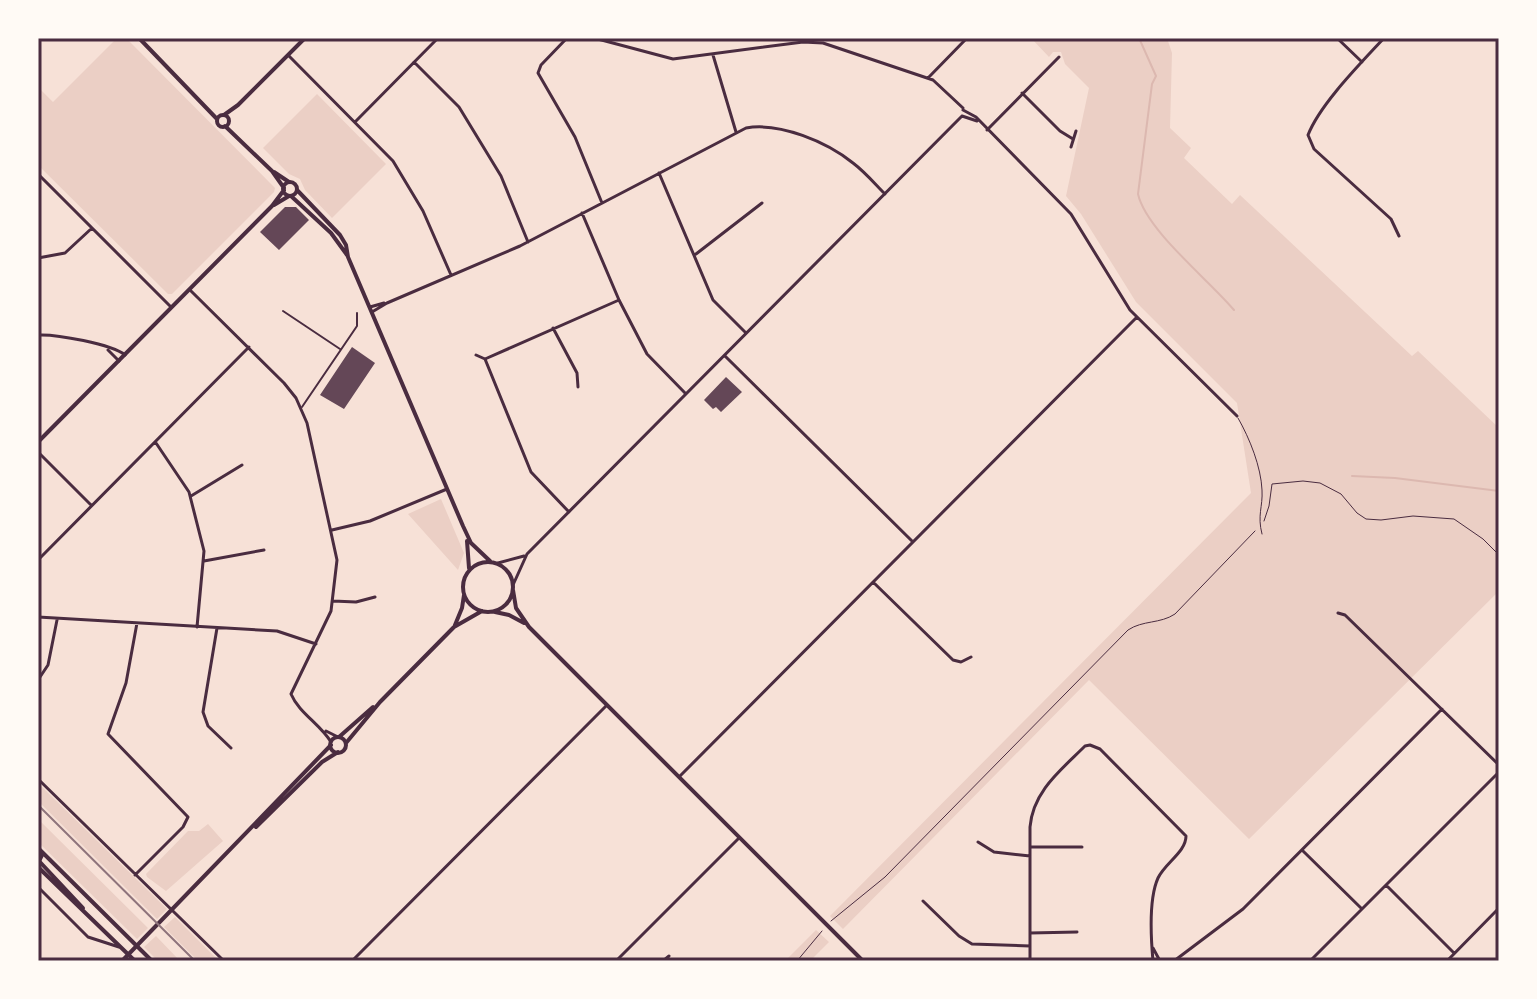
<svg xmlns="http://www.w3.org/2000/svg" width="1537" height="999" font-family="Inter,sans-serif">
<rect width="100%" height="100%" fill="#f7e1d7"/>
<path fill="#ebcfc5" d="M 117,38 L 126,38 L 275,188 L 274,192 L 172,294 L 168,294 L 38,165 L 38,87 L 53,102 Z
M 1031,38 L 1167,38 L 1172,53 L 1170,128 L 1191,148 L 1184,158 L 1232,204 L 1240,195 L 1412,356 L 1418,351 L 1499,428 L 1499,591 L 1249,839 L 1089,680 L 843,929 L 830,916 L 1251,493 L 1237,403 L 1136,302 L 1081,214 L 1066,196 L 1089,88 L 1065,64 L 1061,52 L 1053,52 L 1049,57 Z
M 317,94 L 386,164 L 332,218 L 305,190 L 300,179 L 289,174 L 263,148 Z
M 441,499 L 464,553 L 458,570 L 408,514 Z
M 38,783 L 167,909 L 157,919 L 38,801 Z
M 38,819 L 148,928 L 137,939 L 38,842 Z
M 208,824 L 223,841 L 166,891 L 147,877 L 146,874 L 188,831 L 199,831 Z
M 175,917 L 219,961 L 198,961 L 164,927 Z
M 816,930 L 829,942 L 810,961 L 785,961 Z
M 156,936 L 180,961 L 158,961 L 144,947 Z"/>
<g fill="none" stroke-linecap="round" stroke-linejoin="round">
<path stroke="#dcb8b0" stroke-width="2" d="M 1139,38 L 1156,76 L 1152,84 L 1138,194 C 1146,230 1209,280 1234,310
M 1352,476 L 1395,478 L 1499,491"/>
</g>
<path fill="#644757" d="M 285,207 L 296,207 L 309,220 L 279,250 L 260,232 Z
M 352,347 L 375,363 L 344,409 L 320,395 Z
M 726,377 L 742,392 L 721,412 L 716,407 L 713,409 L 704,400 Z"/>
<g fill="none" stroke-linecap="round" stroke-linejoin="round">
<path stroke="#4a2c40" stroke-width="1" d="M 1264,521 L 1269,506 L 1272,484 L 1303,481 L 1320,483 L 1341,494 L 1357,513 L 1366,519 L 1381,520 L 1413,516 L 1454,519 L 1483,539 L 1499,555
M 831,921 L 885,877 L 1128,630 C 1143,620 1160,624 1175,614 L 1255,531
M 797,961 L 822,931"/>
<path stroke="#4a2c40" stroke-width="1" d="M 1238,418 C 1250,439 1261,467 1262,490 C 1263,507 1257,515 1262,534"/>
<path stroke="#4a2c40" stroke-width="2" d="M 283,311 L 340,349
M 302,407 L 357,326 L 357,313"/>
<path stroke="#4a2c40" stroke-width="3" d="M 567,38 L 541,65 L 538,73 L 575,137 L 602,203
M 594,38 L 673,59 L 803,42 L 823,43 L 933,80 L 963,108
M 1337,38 L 1362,62
M 1384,38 C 1361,63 1320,104 1308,135 L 1314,149 L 1391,219 L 1399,236
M 713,55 L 736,132
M 289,56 L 393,161 L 423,211 L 451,275
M 414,62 L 459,107 L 501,176 L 528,242
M 928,78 L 967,38
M 1022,93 L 1060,131 L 1073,139
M 963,110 L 976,117 L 1071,214 L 1130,310 L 1237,416
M 962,116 L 977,121
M 355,122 L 438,38
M 987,130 L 1059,57
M 1071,147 L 1076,131
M 659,173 L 713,300 L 745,332
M 38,174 L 171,307
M 582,213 L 619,300 L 647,354 L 686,394
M 696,254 L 762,203
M 38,258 L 65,253 L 92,228
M 190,290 L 284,383 L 296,398 L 307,423 L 337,560 L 331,611 L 291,694 C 299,713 320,724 331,742
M 370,307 L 384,303
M 372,312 L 387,303 L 520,246 L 746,128 C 780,122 827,142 853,163 C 865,172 875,184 885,194
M 553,328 L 577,373 L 578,387
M 38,335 C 56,334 112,344 125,355
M 108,350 L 119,361
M 476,355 L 485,359 L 531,472 L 569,512
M 725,356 L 913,542
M 485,359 L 619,300
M 156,443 L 189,492 L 204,551 L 197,627
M 38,452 L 91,505
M 191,496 L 242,465
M 332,530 L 370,521 L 447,489
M 38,560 L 249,347
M 204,561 L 264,550
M 498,563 L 524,556
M 873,582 L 953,660 L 961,662 L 971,657
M 513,585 L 527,554 L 962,116
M 333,601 L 356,602 L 375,597
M 1338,613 L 1345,615 L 1499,765
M 38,617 L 277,631 L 316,644
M 217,628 L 203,712 L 208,726 L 231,748
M 38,680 L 48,665 L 57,620
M 326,731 L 338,737
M 679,777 L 1137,317
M 38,779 L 224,961
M 978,842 L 994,852 L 1030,856
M 1030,847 L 1082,847
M 1302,850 L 1362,909
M 135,875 L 183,827 L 188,817 L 108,734 L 126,683 L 137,623
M 1386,885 L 1454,953
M 38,887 L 88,937 L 119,947
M 923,901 L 959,936 L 972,944 L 1030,946
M 1030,933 L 1077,932
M 1153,948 L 1160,961
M 352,961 L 607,705
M 616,961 L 739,838
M 663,961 L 669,956
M 1030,961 L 1030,827 C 1033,791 1061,770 1085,746 L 1090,745 L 1100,749 L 1186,836 C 1186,852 1165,863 1158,878 C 1149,898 1151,939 1153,961
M 1174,961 L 1243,909 L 1442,709
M 1310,961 L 1499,772
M 1447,961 L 1499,908"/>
<path stroke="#4a2c40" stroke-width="4" d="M 139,38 L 217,119
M 224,115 L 238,105 L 305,38
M217 121a6 6 0 1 1 12 0a6 6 0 1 1-12 0Z
M 225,126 L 272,171 L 284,188
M 274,172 L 289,182
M283 189a7 7 0 1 1 14 0a7 7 0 1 1-14 0Z
M 297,190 L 340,235 L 346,245 L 348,257 L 463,526 L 471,543 L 490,561
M 291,196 L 331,233 L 347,255
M 274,205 L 289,196
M 38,442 L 272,206 L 284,190
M 467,541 L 469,568
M463 587a25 25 0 1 1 50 0a25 25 0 1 1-50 0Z
M 513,590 L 516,608 L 529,627 L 863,961
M 495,612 L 509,615 L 524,623
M 455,625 L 462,608 L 464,595
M 339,737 L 373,707
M330 745a8 8 0 1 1 16 0a8 8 0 1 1-16 0Z
M 346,743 L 380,702 L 454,627 L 482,611
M 256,827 L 322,762 L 338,752
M 122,961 L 331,745"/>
<path stroke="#4a2c40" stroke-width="4" d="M 38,848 L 152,961
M 43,853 L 39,861 L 83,908
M 38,867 L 135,961"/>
<path stroke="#8f747c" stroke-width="2" d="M 38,805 L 195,961"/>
</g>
<rect width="1537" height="999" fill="none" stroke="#fffaf5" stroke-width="80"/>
<rect x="40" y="40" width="1457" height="919" fill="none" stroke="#4a2c40" stroke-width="3"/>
</svg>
